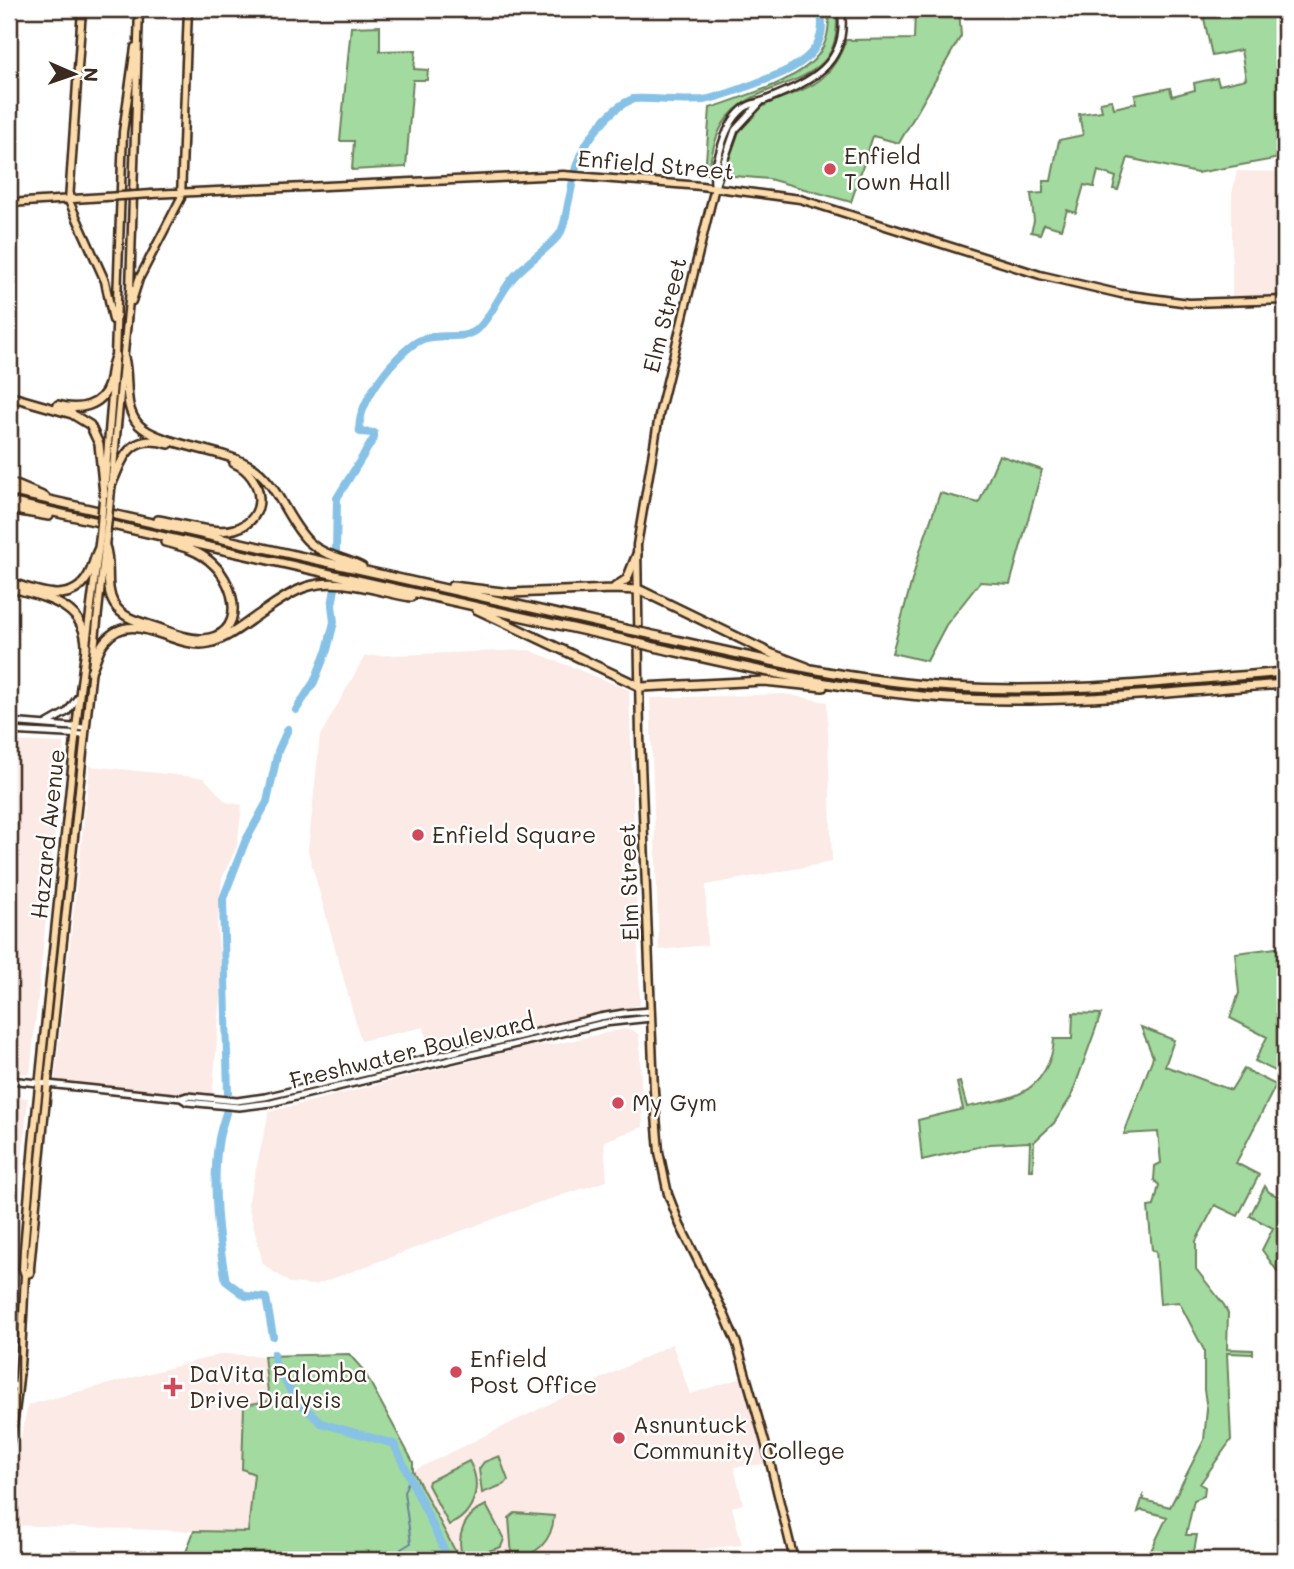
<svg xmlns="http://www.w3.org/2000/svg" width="1294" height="1569" font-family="Mali,sans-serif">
<rect width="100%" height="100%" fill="#fff"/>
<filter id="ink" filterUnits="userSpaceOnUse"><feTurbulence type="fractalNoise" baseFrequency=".0143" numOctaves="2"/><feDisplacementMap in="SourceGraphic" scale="14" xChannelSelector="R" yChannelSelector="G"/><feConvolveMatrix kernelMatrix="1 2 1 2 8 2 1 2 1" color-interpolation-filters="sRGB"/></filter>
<g filter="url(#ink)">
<path fill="#fbeae6" d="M 1237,171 L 1285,172 L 1285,295 L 1232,298 L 1232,194 Z
M 529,650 L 629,690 L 640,1005 L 429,1053 L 424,1027 L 361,1041 L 308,851 L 320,736 L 365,656 Z
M 785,694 L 827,702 L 832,862 L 706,885 L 707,945 L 659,950 L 650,698 Z
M 9,741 L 64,743 L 30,1074 L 9,1072 Z
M 90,766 L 204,778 L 226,802 L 242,805 L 237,846 L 222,878 L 217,927 L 222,983 L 212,1098 L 55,1081 Z
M 624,1029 L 633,1030 L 639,1035 L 643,1127 L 604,1141 L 607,1181 L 534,1204 L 315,1285 L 290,1283 L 263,1264 L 248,1204 L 269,1112 L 532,1046 L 556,1044 Z
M 9,1096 L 28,1098 L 14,1243 L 9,1245 Z
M 672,1344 L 690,1394 L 742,1378 L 766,1464 L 734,1467 L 743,1504 L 732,1507 L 742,1545 L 595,1560 L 460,1560 L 413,1471 Z
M 223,1354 L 264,1356 L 269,1402 L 245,1405 L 254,1474 L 248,1533 L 9,1525 L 9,1491 L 28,1405 Z"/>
<path fill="#a2da9f" stroke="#6e825e" stroke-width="2" d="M 828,9 L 836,9 C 846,91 768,74 731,114 C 715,130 712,153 708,174 L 705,174 L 710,108 C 730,102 748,95 767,88 C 805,72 834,55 828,9 Z
M 959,9 L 961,36 L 899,143 L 873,136 L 851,202 L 769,179 L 723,175 C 727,158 730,139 741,125 C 775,83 822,108 846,40 L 914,39 L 915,12 Z
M 1202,9 L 1285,9 L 1285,157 L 1197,173 L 1128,158 L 1118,190 L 1113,189 L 1116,177 L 1098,171 L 1094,187 L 1084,185 L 1076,213 L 1067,210 L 1061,229 L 1044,224 L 1040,234 L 1031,232 L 1034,221 L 1031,194 L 1043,193 L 1043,181 L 1051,181 L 1059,140 L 1083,135 L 1079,114 L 1102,111 L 1100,102 L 1112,100 L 1114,108 L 1136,103 L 1135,95 L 1170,88 L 1172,96 L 1195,90 L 1194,83 L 1217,78 L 1219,85 L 1246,79 L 1241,50 L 1212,56 Z
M 380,26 L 380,51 L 416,50 L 414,69 L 428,70 L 427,80 L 413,80 L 406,167 L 352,170 L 354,141 L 340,141 L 351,27 Z
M 999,455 L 1042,470 L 1010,584 L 980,582 L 946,625 L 927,661 L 892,653 L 920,551 L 940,493 L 979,503 Z
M 1284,947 L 1285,1066 L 1281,1074 L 1255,1061 L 1267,1037 L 1230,1018 L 1239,993 L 1235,953 Z
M 1073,1013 L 1101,1014 L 1071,1097 L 1054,1123 L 1034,1142 L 1033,1170 L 1029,1170 L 1030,1142 L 990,1144 L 922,1160 L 918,1120 L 963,1109 L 957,1083 L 960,1082 L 967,1107 C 984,1103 1006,1101 1021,1093 C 1041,1084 1053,1060 1054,1039 L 1072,1039 Z
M 1141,1027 L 1174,1040 L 1165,1066 L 1231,1090 L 1244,1069 L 1276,1085 L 1236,1163 L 1259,1175 L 1238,1216 L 1215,1205 L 1196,1241 L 1196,1269 L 1224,1305 L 1228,1313 L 1227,1349 L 1253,1350 L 1253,1354 L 1227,1353 L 1231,1440 L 1200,1484 L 1205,1487 L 1204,1496 L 1194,1500 L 1186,1535 L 1197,1535 L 1193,1557 L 1147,1559 L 1167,1517 L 1142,1510 L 1138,1512 L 1143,1496 L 1144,1500 L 1170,1507 L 1204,1440 L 1207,1409 L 1204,1390 L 1204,1350 L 1179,1302 L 1160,1304 L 1156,1251 L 1152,1250 L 1148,1207 L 1154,1206 L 1159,1185 L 1154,1180 L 1155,1166 L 1161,1163 L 1158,1132 L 1124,1134 L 1153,1057 Z
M 1265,1186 L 1269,1192 L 1285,1200 L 1285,1282 L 1262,1250 L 1273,1228 L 1250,1216 Z
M 349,1354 L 364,1371 L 413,1462 L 413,1471 L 460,1560 L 183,1560 L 194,1531 L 248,1532 L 254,1474 L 242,1469 L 244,1405 L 269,1401 L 264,1356 Z
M 499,1456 L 508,1480 L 505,1484 L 482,1493 L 479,1469 L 484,1462 Z
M 469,1461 C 483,1485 475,1514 449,1525 L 428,1485 L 429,1481 Z
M 486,1505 L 504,1539 L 501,1547 L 463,1559 C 455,1536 464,1515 486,1505 Z
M 515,1513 L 554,1516 C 552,1541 537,1557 512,1557 L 509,1518 Z"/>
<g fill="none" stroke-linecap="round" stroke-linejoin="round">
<path stroke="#698596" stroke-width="2" d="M 408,1560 L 401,1549 L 411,1543 L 404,1492 L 410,1477"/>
<path stroke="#87c1e6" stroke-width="8" d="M 336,552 L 337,498 L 374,438 L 374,433 L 360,432 C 354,405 399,348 423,339 C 440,332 466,342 479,328 C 492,314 500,294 512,279 C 526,262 547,250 559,235 C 565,227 566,214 568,204 C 571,192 573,179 576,167 C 583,143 609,108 633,99 C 656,98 680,102 703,100 C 721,97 737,90 754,84 C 789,71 832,56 820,9
M 296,710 L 314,682 L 327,650 L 334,622 L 332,605 L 335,589
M 228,1094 L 223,899 L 245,842 L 267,802 L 278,751 L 288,729
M 226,1113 C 223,1123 219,1134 218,1145 C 212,1186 218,1240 226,1281 L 246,1296 L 266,1298 L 273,1336
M 274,1354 L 275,1364 L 295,1398 L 321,1423 L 394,1444 L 449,1560"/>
<defs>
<path id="minor" d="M 715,187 C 711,176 717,162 720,151 C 724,136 731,119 743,109 C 750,103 759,103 768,99 C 810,82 850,64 841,9
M 715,187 L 735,130 L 761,102
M 9,722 L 85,728
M 46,724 L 67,712 L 78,697
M 9,731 L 84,735
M 9,1080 L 181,1098 L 187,1102 L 239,1107 L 271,1103 L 604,1023 L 651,1018
M 181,1098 L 187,1096 L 237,1101 L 265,1097 L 600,1017 L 624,1013 L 651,1011
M 9,1385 L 17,1386"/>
<path id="major" d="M 82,9 L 69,201 L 105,281 L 113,320
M 715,187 L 660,410 L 637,545 L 640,737 L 654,1091 L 659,1152 L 668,1194 L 680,1225 L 723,1311 L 737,1344 L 765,1442 L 794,1560
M 152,194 L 563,175 L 701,186 L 800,199 L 1040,275 L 1121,294 L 1189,303 L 1285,300
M 9,203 L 105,197
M 132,301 L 139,279 L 181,198 L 188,9
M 105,482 L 115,357 L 123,132 L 135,47
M 110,500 L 130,290 L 139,9
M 25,1275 L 30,1273 L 30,1268 L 44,1118 L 106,537
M 9,1446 C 21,1391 22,1332 25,1275 L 23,1269 L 24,1249 L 33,1144 L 80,691 L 100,536"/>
<path id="highway" d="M 124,358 C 130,379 122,407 139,425 C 159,445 222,449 250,466 C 278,482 286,520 309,542 C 325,557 344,557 362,567
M 9,396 L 72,414 L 90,425 L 99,444 L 104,494
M 58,405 C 78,411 102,407 109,384 C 111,375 111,366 115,357
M 9,482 L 45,497
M 111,486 C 123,457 130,432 169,444
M 9,491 L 625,629
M 9,502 L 626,640
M 9,509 L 49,516
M 158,520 C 179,523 215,535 235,529 C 270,519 264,476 234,463
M 105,546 C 112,564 104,587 114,604 C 123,619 141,622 156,627 C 170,632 188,640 203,639 C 247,635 236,585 213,564 C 200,551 182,546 165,542
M 9,582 C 34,590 71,607 88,576 C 93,568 94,558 98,550
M 452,586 L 511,593 L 612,589 L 640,590 L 770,653 L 807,667
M 9,587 C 42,597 86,603 86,647
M 615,587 L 627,579 L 637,554
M 476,609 L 641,687 L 764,681 L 823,687
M 649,634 C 750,657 849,681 952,687 C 1063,694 1175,681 1285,672
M 650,646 C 753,669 856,694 963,699 C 1070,704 1178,691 1285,684
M 91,671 C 96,662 97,651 104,642 C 133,605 174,651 209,643 C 228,639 248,621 264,611 C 277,602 291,592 306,587 C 339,576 378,592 411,597"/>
</defs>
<use href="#minor" stroke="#3b2a1e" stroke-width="10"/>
<use href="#major" stroke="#3b2a1e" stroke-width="11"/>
<use href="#highway" stroke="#3b2a1e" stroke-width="12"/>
<use href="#minor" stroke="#fff" stroke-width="5"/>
<use href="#major" stroke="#fcdcac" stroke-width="6"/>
<use href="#highway" stroke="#fcdcac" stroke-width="7"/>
<defs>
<path id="major-bridge" d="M 105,197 L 152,194
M 100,536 L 103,499
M 106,537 L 110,500"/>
<path id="highway-bridge" d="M 625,629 L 649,634
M 626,640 L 650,646"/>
</defs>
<use href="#major-bridge" stroke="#3b2a1e" stroke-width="11" stroke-linecap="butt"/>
<use href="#highway-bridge" stroke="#3b2a1e" stroke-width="12" stroke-linecap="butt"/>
<use href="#major-bridge" stroke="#fcdcac" stroke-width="6"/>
<use href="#highway-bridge" stroke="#fcdcac" stroke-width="7"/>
</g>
</g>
<g fill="#d1495b" stroke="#fff" stroke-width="2.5">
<circle cx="830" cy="169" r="7"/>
<circle cx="418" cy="835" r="7"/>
<circle cx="618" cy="1103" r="7"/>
<circle cx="456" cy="1372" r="7"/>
<path d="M169.5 1376.5h7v7h7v7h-7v7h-7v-7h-7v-7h7z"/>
<circle cx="619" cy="1438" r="7"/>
</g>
<g text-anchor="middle" stroke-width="5" stroke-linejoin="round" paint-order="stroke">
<g font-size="23" fill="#3b2a1e" stroke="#fff" text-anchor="start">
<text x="844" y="164">Enfield<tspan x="844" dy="26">Town Hall</tspan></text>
<text x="432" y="843">Enfield Square</text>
<text x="632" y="1111">My Gym</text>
<text x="470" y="1367">Enfield<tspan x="470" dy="26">Post Office</tspan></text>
<text x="189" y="1382">DaVita Palomba<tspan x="189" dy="26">Drive Dialysis</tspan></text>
<text x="633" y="1433">Asnuntuck<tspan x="633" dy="26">Community College</tspan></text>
</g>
<g font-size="23" fill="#3b2a1e" stroke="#fff">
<text transform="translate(656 165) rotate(5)" y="8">Enfield Street</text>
<text transform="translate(665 315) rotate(-76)" y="8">Elm Street</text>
<text transform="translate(48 834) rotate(-84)" y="8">Hazard Avenue</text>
<text transform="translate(629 882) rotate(-92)" y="8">Elm Street</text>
<text transform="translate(412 1051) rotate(-14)" y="8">Freshwater Boulevard</text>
</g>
</g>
<rect width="1294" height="1569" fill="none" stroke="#fff" stroke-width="35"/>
<rect x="18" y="18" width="1259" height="1534" fill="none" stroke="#3b2a1e" stroke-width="2.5" filter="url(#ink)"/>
<g transform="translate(74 74) rotate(92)" stroke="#ffffff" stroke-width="5" paint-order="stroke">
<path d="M0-5L12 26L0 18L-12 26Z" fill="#3b2a1e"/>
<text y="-10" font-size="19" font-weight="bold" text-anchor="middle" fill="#3b2a1e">N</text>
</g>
</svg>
